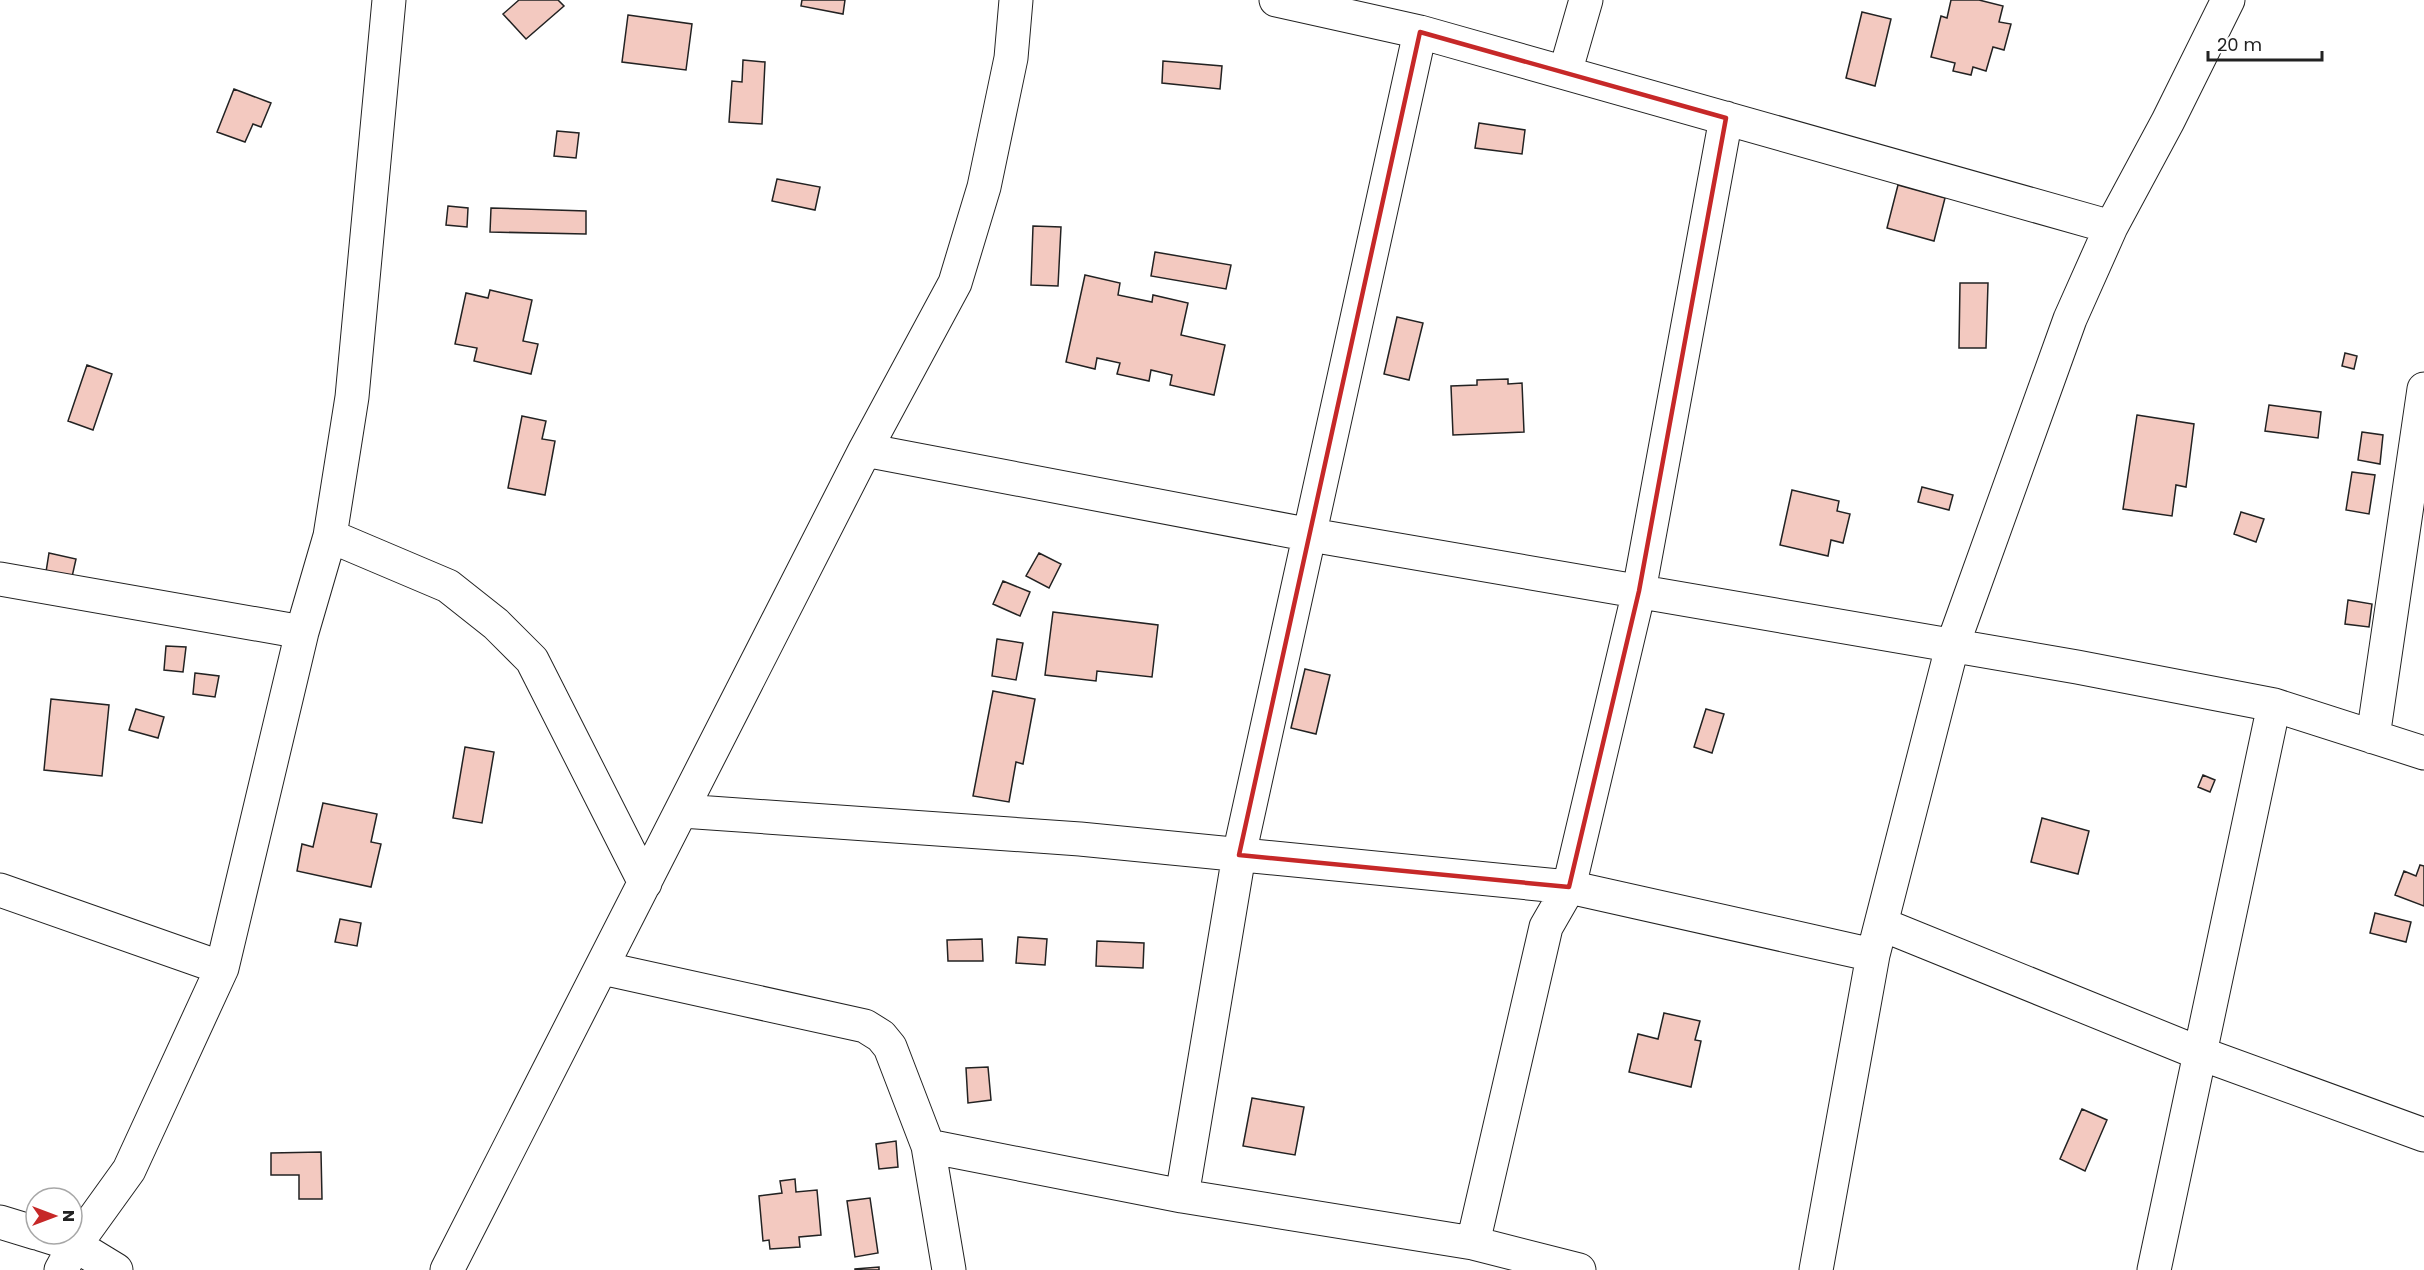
<svg xmlns="http://www.w3.org/2000/svg" width="2424" height="1270" font-family="Poppins,sans-serif">
<rect width="100%" height="100%" fill="#fff"/>
<path fill="#f3c9c0" stroke="#222" stroke-width="1.5" d="M 519,0 L 558,0 L 564,6 L 526,39 L 503,14 Z
M 802,0 L 845,0 L 843,14 L 801,6 Z
M 1951,0 L 1979,0 L 2003,6 L 1999,22 L 2011,24 L 2004,50 L 1993,47 L 1986,71 L 1973,67 L 1971,75 L 1953,71 L 1955,63 L 1931,57 L 1941,16 L 1947,18 Z
M 1862,12 L 1891,19 L 1875,86 L 1846,78 Z
M 628,15 L 692,24 L 686,70 L 622,62 Z
M 743,60 L 765,62 L 762,124 L 729,122 L 732,81 L 742,82 Z
M 1163,61 L 1222,66 L 1220,89 L 1162,83 Z
M 234,89 L 271,103 L 261,127 L 253,124 L 245,142 L 217,132 Z
M 1479,123 L 1525,130 L 1522,154 L 1475,148 Z
M 557,131 L 579,133 L 576,158 L 554,156 Z
M 777,179 L 820,187 L 815,210 L 772,201 Z
M 1898,185 L 1945,198 L 1934,241 L 1887,228 Z
M 448,206 L 468,208 L 467,227 L 446,225 Z
M 491,208 L 586,211 L 586,234 L 490,232 Z
M 1033,226 L 1061,227 L 1058,286 L 1031,285 Z
M 1155,252 L 1231,265 L 1226,289 L 1151,276 Z
M 1085,275 L 1120,283 L 1118,295 L 1152,302 L 1153,295 L 1188,303 L 1181,335 L 1225,345 L 1214,395 L 1170,385 L 1172,375 L 1151,370 L 1149,381 L 1117,374 L 1120,363 L 1097,358 L 1095,369 L 1066,362 Z
M 1960,283 L 1988,283 L 1986,348 L 1959,348 Z
M 490,290 L 532,300 L 523,341 L 538,344 L 531,374 L 474,361 L 477,348 L 455,344 L 466,293 L 488,298 Z
M 1397,317 L 1423,323 L 1409,380 L 1384,374 Z
M 2345,353 L 2357,356 L 2354,369 L 2342,366 Z
M 87,365 L 112,374 L 93,430 L 68,421 Z
M 1508,379 L 1508,384 L 1522,383 L 1524,432 L 1453,435 L 1451,386 L 1477,385 L 1477,380 Z
M 2269,405 L 2321,412 L 2318,438 L 2265,431 Z
M 2137,415 L 2194,424 L 2186,487 L 2176,485 L 2172,516 L 2123,509 Z
M 522,416 L 546,421 L 542,439 L 555,441 L 545,495 L 508,488 Z
M 2362,432 L 2383,435 L 2380,464 L 2358,460 Z
M 2352,472 L 2375,475 L 2369,514 L 2346,510 Z
M 1922,487 L 1953,495 L 1949,510 L 1918,502 Z
M 1792,490 L 1839,501 L 1837,511 L 1850,514 L 1843,543 L 1831,540 L 1828,556 L 1780,545 Z
M 2241,512 L 2264,519 L 2256,542 L 2234,534 Z
M 49,553 L 76,559 L 72,577 L 46,572 Z
M 1039,553 L 1061,564 L 1049,588 L 1026,576 Z
M 1003,581 L 1030,592 L 1020,616 L 993,604 Z
M 2348,600 L 2372,604 L 2369,627 L 2345,624 Z
M 1053,612 L 1158,625 L 1152,677 L 1097,671 L 1096,681 L 1045,675 Z
M 997,639 L 1023,643 L 1016,680 L 992,676 Z
M 166,646 L 186,647 L 183,672 L 164,670 Z
M 1305,669 L 1330,675 L 1316,734 L 1291,728 Z
M 195,673 L 219,676 L 215,697 L 193,694 Z
M 993,691 L 1035,699 L 1023,764 L 1016,762 L 1009,802 L 973,796 Z
M 51,699 L 109,705 L 102,776 L 44,770 Z
M 136,709 L 164,717 L 158,738 L 129,730 Z
M 1706,709 L 1724,714 L 1712,753 L 1694,747 Z
M 465,747 L 494,752 L 482,823 L 453,818 Z
M 2203,775 L 2215,780 L 2210,792 L 2198,787 Z
M 323,803 L 377,814 L 371,842 L 381,844 L 371,887 L 297,871 L 302,844 L 313,847 Z
M 2042,818 L 2089,831 L 2078,874 L 2031,862 Z
M 2420,865 L 2424,866 L 2424,906 L 2395,895 L 2404,871 L 2416,876 Z
M 2375,913 L 2411,922 L 2406,942 L 2370,933 Z
M 340,919 L 361,923 L 357,946 L 335,942 Z
M 1018,937 L 1047,939 L 1045,965 L 1016,963 Z
M 982,939 L 983,961 L 948,961 L 947,940 Z
M 1097,941 L 1144,943 L 1143,968 L 1096,966 Z
M 1664,1013 L 1700,1021 L 1695,1040 L 1701,1041 L 1691,1087 L 1629,1072 L 1638,1034 L 1658,1039 Z
M 988,1067 L 991,1100 L 968,1103 L 966,1068 Z
M 1252,1098 L 1304,1107 L 1295,1155 L 1243,1146 Z
M 2082,1109 L 2107,1120 L 2085,1171 L 2060,1159 Z
M 896,1141 L 898,1167 L 879,1169 L 876,1144 Z
M 321,1152 L 322,1199 L 299,1199 L 299,1175 L 271,1175 L 271,1153 Z
M 795,1179 L 796,1192 L 817,1190 L 821,1235 L 799,1237 L 800,1247 L 770,1249 L 769,1240 L 763,1241 L 759,1196 L 782,1193 L 780,1181 Z
M 870,1198 L 878,1253 L 855,1257 L 847,1201 Z
M 879,1267 L 879,1270 L 855,1270 L 855,1269 Z"/>
<g fill="none" stroke-linecap="round" stroke-linejoin="round">
<defs>
<path id="minor" d="M 1276,0 L 1420,32 L 2111,227
M 1565,73 L 1586,0
M 865,450 L 955,283 L 984,187 L 1011,58 L 1016,0
M 330,536 L 448,586 L 496,624 L 532,660 L 645,883
M 0,579 L 302,632
M 2373,737 L 2424,389
M 682,811 L 1080,839 L 1569,887 L 1873,955
M 0,890 L 222,968
M 1881,924 L 2199,1053 L 2424,1135
M 602,968 L 865,1026 L 881,1036 L 890,1047 L 928,1146 L 949,1270
M 928,1146 L 1182,1196 L 1473,1243 L 1579,1270
M 1182,1196 L 1239,855 L 1420,32
M 0,1222 L 36,1233
M 40,1234 L 75,1245 L 116,1270
M 1473,1243 L 1546,927 L 1569,887 L 1639,591 L 1726,118
M 61,1270 L 75,1245 L 129,1170 L 222,968 L 302,632 L 330,536 L 352,397 L 389,0
M 447,1270 L 865,450 L 1311,535 L 2077,667 L 2274,705 L 2424,753
M 1816,1270 L 1873,955 L 1952,647 L 2070,319 L 2111,227 L 2168,121 L 2228,0
M 2154,1270 L 2274,705"/>
</defs>
<use href="#minor" stroke="#222" stroke-width="35"/>
<use href="#minor" stroke="#fff" stroke-width="33"/>
</g>
<path fill="none" stroke="#c62828" stroke-width="4.5" stroke-linejoin="round" d="M 1420,32 L 1726,118 L 1639,591 L 1569,887 L 1239,855 Z"/>
<g transform="translate(54 1216) rotate(90)"><circle r="28" fill="#ffffff" stroke="#a7a7a7" stroke-width="1.5"/>
<path d="M0-4.5L10 22L0 15L-10 22Z" fill="#c62828"/>
<text y="-9" font-size="16" font-weight="bold" text-anchor="middle" fill="#222222">N</text>
</g>
<path d="M2208 51v9h114v-9" fill="none" stroke="#222222" stroke-width="3"/>
<text x="2217" y="51" font-size="18" fill="#222222" stroke="#ffffff" stroke-width="4.5" paint-order="stroke">20 m</text>
</svg>
